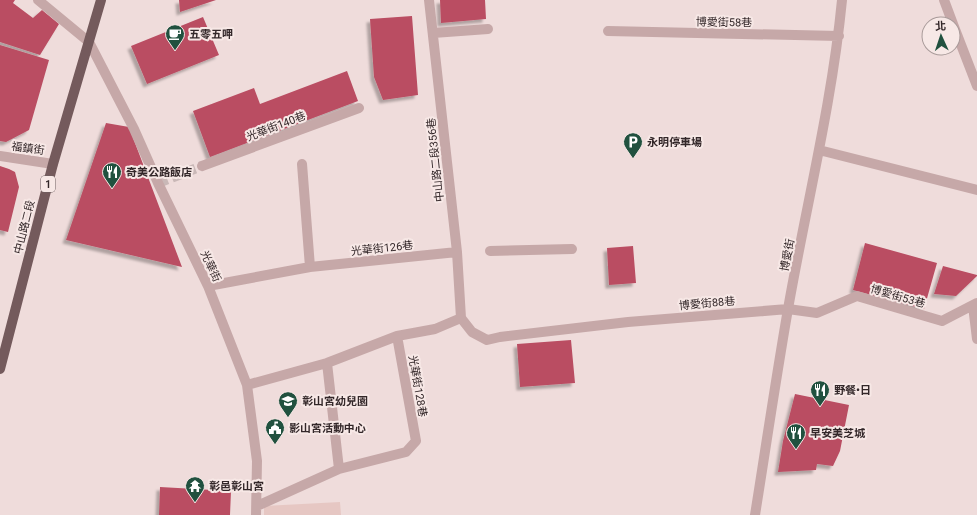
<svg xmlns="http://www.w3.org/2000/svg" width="977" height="515" font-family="Roboto,'Noto Sans TC',sans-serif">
<defs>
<filter id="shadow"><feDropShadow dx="-3.5" dy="3.5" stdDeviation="1" flood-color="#0004"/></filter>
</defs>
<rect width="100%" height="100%" fill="#efdcdb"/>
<path fill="#e6c7c3" d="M 340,502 L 341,515 L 264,515 L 264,506 Z"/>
<path fill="#ba4d62" filter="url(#shadow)" d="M 0,0 L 15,0 L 13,3 L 33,18 L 42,10 L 59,24 L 40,55 L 0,42 Z
M 179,0 L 216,0 L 180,12 Z
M 440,0 L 485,0 L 486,19 L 441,23 Z
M 412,16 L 418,95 L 383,100 L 374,77 L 370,19 Z
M 203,17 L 219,55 L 147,84 L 131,46 Z
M 0,45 L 49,60 L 29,130 L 6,142 L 0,141 Z
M 347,71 L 358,101 L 210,157 L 193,111 L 254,88 L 260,104 Z
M 106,123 L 129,127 L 182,267 L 66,240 Z
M 0,166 L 9,169 L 15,172 L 19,187 L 8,232 L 0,230 Z
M 865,243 L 937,263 L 924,309 L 853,290 Z
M 633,246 L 636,283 L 609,285 L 607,248 Z
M 943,266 L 977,275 L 977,276 L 956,296 L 934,294 Z
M 571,340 L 575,383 L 520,387 L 517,344 Z
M 795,394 L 849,405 L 840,451 L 833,466 L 817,464 L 816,470 L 778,472 L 783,441 Z
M 160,487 L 231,491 L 230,515 L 159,515 Z"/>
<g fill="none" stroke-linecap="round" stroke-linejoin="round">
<path stroke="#c9b8b7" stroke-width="10" stroke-dasharray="10 5" stroke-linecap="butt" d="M 158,183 L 202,166"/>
<path stroke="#c6a8a8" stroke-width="10" d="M 38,0 L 89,42 L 134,129 L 158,183 L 208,286 L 247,385 L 257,461 L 256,515
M 429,0 L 457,252 L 461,318
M 944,0 L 953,24
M 953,24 L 977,86
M 608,31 L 839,36
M 433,33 L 488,29
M 819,150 L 977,190
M 0,156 L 53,164
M 302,164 L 310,267
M 202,166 L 359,108
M 490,251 L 572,249
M 208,286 L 310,267 L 457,252
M 973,306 L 977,339
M 461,318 L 472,332 L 487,340 L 500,337 L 628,322 L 788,309 L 817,313 L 857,296 L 942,321 L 977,303
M 327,363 L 339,469
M 247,385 L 327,363 L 397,336 L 435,329 L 461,318
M 257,506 L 339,469 L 406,452 L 416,441 L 397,336
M 755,515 C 766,446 776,378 788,309 C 806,206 832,104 842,0"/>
<path stroke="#745a5c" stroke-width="10" d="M 0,369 L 53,164 L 101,0"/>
</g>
<defs>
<symbol id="cafe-pin" viewBox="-11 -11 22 30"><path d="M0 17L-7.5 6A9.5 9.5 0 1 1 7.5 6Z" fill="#21513f" stroke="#f7e8e6"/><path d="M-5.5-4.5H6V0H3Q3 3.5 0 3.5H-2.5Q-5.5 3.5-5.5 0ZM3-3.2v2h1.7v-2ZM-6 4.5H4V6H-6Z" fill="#fff"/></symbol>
<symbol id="parking-pin" viewBox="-11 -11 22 30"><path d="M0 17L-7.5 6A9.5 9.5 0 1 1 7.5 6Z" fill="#21513f" stroke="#f7e8e6"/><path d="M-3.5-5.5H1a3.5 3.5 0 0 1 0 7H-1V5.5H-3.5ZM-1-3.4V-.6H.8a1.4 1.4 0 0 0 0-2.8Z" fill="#fff"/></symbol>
<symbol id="restaurant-pin" viewBox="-11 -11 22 30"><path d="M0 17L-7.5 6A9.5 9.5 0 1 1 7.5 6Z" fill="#21513f" stroke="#f7e8e6"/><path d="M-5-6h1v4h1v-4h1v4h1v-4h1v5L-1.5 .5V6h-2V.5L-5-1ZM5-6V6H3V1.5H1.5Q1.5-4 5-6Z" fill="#fff"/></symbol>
<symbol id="school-pin" viewBox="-11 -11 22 30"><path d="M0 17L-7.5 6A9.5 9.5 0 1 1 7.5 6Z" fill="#21513f" stroke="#f7e8e6"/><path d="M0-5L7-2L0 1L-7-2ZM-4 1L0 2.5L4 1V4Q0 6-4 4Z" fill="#fff"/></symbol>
<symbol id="civic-pin" viewBox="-11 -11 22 30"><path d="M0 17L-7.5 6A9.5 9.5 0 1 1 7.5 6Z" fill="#21513f" stroke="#f7e8e6"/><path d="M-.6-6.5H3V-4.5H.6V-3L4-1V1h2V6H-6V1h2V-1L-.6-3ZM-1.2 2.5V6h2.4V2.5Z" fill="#fff"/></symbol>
<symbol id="temple-pin" viewBox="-11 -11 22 30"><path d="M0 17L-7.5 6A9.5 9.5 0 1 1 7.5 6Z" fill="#21513f" stroke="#f7e8e6"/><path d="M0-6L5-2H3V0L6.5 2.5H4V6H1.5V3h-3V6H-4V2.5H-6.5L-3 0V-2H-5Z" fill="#fff"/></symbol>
</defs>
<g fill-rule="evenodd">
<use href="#cafe-pin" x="164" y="23" width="22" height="30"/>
<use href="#parking-pin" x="622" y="131" width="22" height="30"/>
<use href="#restaurant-pin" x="101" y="161" width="22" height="30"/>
<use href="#restaurant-pin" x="809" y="379" width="22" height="30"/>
<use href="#school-pin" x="277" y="390" width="22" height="30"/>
<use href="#civic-pin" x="264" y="417" width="22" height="30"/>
<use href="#restaurant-pin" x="785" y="422" width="22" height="30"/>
<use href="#temple-pin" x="184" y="475" width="22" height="30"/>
</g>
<g text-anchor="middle" stroke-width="4" stroke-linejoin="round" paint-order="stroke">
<rect fill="#f7e8e6" stroke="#6e6162" stroke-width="1" x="41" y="176" width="14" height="16" rx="3"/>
<g font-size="10" font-weight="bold" fill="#332729">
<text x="48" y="188">1</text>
</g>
<g font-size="11" fill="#332729" stroke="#f7e8e6">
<text transform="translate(724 22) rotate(1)" y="4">博愛街58巷</text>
<text transform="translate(276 126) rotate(-21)" y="4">光華街140巷</text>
<text transform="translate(28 148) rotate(8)" y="4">福鎮街</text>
<text transform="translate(435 160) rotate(-96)" y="4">中山路二段356巷</text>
<text transform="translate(24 227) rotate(-76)" y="4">中山路二段</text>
<text transform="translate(382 248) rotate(-6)" y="4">光華街126巷</text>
<text transform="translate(787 255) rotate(-79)" y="4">博愛街</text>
<text transform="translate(211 266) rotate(65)" y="4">光華街</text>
<text transform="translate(898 296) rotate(16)" y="4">博愛街53巷</text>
<text transform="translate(707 303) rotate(-5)" y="4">博愛街88巷</text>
<text transform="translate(418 386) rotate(80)" y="4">光華街128巷</text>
</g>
<g font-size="11" font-weight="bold" fill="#332729" stroke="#f7e8e6" text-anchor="start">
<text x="189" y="38">五零五呷</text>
<text x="647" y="146">永明停車場</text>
<text x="126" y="176">奇美公路飯店</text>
<text x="834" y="394">野餐•日</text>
<text x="302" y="405">彰山宮幼兒園</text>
<text x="289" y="432">影山宮活動中心</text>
<text x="810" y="437">早安美芝城</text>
<text x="209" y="490">彰邑彰山宮</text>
</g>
</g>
<g transform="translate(941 36) rotate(357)"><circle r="19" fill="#f7e8e6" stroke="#a99b9a"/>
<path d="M0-3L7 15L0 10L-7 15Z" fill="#21513f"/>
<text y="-6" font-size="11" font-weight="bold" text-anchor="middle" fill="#332729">北</text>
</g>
</svg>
